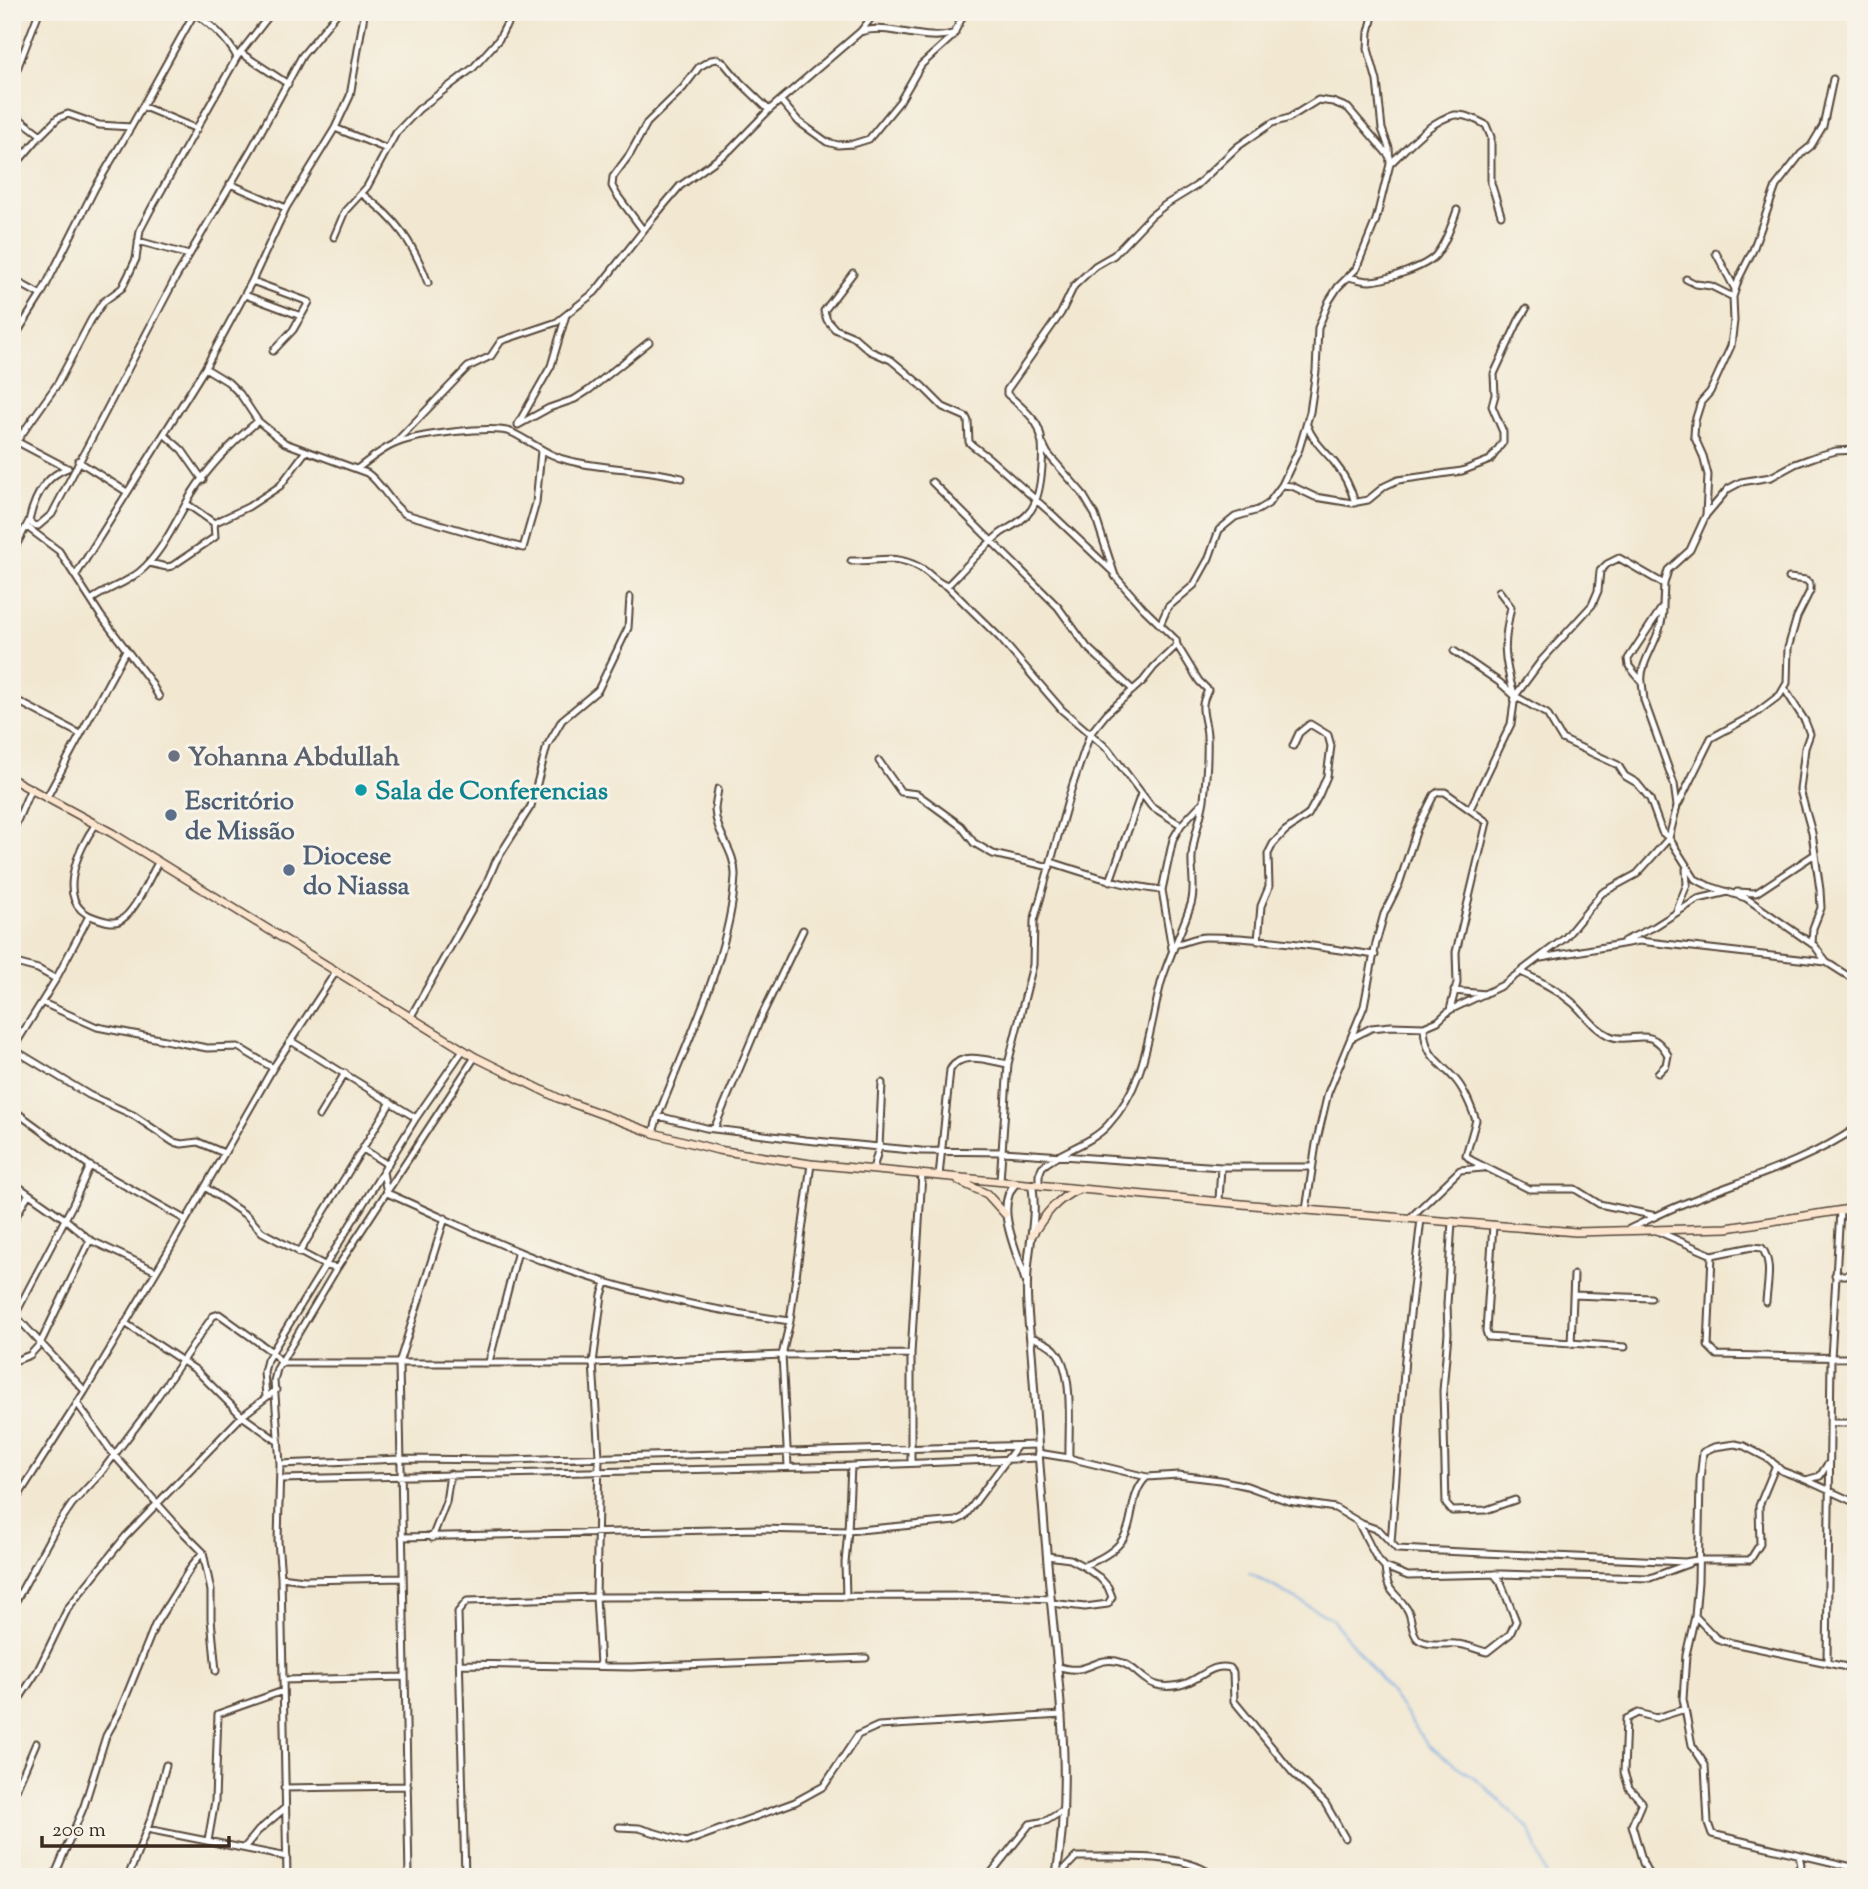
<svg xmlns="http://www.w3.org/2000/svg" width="1868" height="1889" font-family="'Sorts Mill Goudy',serif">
<rect width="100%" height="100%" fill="#f7f3e8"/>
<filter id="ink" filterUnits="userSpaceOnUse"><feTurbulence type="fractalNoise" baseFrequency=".0143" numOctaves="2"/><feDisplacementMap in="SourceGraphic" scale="14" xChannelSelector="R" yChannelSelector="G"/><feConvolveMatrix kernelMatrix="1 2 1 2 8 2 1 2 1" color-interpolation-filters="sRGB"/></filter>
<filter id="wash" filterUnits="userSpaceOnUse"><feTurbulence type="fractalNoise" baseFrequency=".00686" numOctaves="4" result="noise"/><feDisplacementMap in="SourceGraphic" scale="28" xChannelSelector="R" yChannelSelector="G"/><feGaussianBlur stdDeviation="1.57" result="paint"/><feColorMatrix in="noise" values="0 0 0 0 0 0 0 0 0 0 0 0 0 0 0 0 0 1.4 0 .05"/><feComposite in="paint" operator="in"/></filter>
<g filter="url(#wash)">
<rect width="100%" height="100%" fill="#f2e8d2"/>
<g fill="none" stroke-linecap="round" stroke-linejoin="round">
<path stroke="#72a8e0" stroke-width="2" d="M 1249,1573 L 1332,1619 L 1379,1677 L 1428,1745 L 1482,1784 L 1530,1830 L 1547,1877"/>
</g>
</g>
<g filter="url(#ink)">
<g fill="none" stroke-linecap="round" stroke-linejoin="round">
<defs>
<path id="minor" d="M 1055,12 L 1086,17 L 1127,12
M 195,13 C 212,26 227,38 237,57
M 860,32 C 890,22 924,44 955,33
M 241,53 L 288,84
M 12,82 L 39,12
M 781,101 L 799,122 L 827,142 L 838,145 L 853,144 L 869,139 L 900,101 L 921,65 L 952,37 L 965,12
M 144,107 L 197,129
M 12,113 L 41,135
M 335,128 L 387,149
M 1390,164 C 1408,147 1430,120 1455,115 C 1466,114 1477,120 1486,125 L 1491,137 L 1491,183 L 1501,215
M 12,169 L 41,135 L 58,118 L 68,114 L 99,125 L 131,127 L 195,12
M 230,184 L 286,208
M 362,194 C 397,219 413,243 428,283
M 643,230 L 617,195 L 612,186 L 613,177 L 630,154 L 647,123 L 683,88 L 699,67 L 711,60 L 718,59 L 724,63 L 740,82 L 769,110
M 334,237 L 345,211 L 367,187 L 396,133 L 419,109 L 473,68 L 499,39 L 505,27 L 516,12
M 138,241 L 189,255
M 1716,253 L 1735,289
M 853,273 L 824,311 L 827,320 L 835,329 L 854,337 L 870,351 L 891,360 L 922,386 L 943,407 L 966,417 L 968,421 L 969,442 L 972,445 L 989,458 L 1053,515 L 1114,573
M 1349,277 C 1356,279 1363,281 1370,281 C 1386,280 1426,267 1436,255 C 1446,242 1452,225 1457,210
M 12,279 L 41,295
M 1686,279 L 1696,284 L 1711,286 L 1733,297
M 252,281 L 309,302 L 293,330 L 273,351
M 245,295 L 301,316
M 12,341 L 41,295 L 95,188 L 131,127
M 205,368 L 228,382 L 240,394 L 258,421 L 285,443 L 367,473 C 382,483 389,503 405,514 L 523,548 L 536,503 L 541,451
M 518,424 L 551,366 L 566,315
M 518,425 L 549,408 L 575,399 L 589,390 L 649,342
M 1307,425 C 1312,440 1324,450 1334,462 C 1344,474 1351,488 1355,503
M 165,435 L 182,450 L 203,480
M 12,439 L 67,468
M 17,441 L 58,383 L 91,320 L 103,302 L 122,288 L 129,274 L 136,259 L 140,230 L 151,209 L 237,57 L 272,12
M 394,444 L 468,367 L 491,356 L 501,341 L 557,322 L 595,292 L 653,218 L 680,186 L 730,150 L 769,110 L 860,32 L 876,12
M 78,461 L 127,492
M 357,469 C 369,460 383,448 397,443 C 416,435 495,424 513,433 C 533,443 548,456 570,461 C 607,470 645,468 682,478
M 932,482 L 1058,607 L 1087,647 L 1133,690
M 1282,485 L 1292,486 L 1315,497 L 1352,503 L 1368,500 L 1385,486 L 1398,480 L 1462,471 L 1490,460 L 1503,442 L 1503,432 L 1492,406 L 1495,395 L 1494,374 L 1519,320 L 1526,309
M 1706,515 L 1728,489 L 1741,482 L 1771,477 L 1795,464 L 1817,456 L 1836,451 L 1856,450
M 29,521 C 34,498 45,476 68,468
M 214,523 L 248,507 L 280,486 L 306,451
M 27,527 L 59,551 L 101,616 L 150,681 L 159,697
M 12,553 L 29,521 L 33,525 L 38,526 L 52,514 L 175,279 L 252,148 L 302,56 L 338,12
M 851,561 C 877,562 893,553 919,567 C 929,572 935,582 947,586 L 1000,638 L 1062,710 L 1108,749 L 1151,806 L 1181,825
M 149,563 L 167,567 L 172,566 L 215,537 L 214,523 L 187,504
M 76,575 L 205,368 L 252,281 L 286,208 L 335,128 L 350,96 L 364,15
M 1664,584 L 1668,570 L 1690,550 L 1706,515 L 1708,475 L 1703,456 L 1694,436 L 1695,421 L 1701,402 L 1710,392 L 1731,346 L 1734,321 L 1733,297 L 1739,278 L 1753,250 L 1776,186 L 1801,154 L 1811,146 L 1823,126 L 1833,79
M 947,586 C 964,569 982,548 1001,533 C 1012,526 1023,521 1031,510 C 1042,494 1047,443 1037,425 C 1031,414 1017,403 1007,394 L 1007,390 L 1061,313 L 1074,286 L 1095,266 L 1114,255 L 1151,216 L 1165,205 L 1196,186 L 1237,147 L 1272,123 L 1289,118 L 1318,100 L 1333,102 L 1348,108 L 1390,157
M 1499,591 L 1511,607 C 1503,644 1503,657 1514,694
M 91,600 C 109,587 131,582 146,566 C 166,545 178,517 192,493 C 209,466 233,442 258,421
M 1160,625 L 1168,607 L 1194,585 L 1209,558 L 1219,530 L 1235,517 L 1258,510 L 1268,504 L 1282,485 L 1299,449 L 1310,412 L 1316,371 L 1318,328 L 1329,301 L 1338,287 L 1356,269 L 1376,220 L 1390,164 L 1389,148 L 1382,129 L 1377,81 L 1368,49 L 1369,32 L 1374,12
M 1454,651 L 1499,682 L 1515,696 L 1547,714 L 1562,739 L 1618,765 L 1625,776 L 1637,783 L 1650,799 L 1662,832 L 1669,838
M 1642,682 C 1639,660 1664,637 1663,606
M 1784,688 L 1805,721 L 1810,734 L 1805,748 L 1800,790 L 1812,833 L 1820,890 L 1821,908 L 1813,928 L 1812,944
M 12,698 L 80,734
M 879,761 L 901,792 L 917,794 L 924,799 L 961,826 L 974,843 L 993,854 L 1050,867
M 47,797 L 126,650
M 1679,803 L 1711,738 L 1755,714 L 1780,695 L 1787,683 L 1788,648 L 1797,617 L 1810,591 L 1810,584 L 1806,580 L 1789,578
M 1470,809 L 1511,724 L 1515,696 L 1541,661 L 1592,605 L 1598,591 L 1600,571 L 1607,564 L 1619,558 L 1664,584 L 1663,606 L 1628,659 L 1629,666 L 1642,682 L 1644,700 L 1674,784 L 1677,806 L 1669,838
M 96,824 C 78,848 54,903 93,917 C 101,920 112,924 119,921 C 135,914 149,877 158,863
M 12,833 L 31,788
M 1051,862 C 1088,874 1123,886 1162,890
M 1110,881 L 1141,794
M 1737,892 L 1756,893 L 1815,854
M 1677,910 L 1687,884 L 1686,869
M 1258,941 L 1261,906 L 1269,887 L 1268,854 L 1273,844 L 1285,831 L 1308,815 L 1319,795 L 1327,776 L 1331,746 L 1328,735 L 1310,724 L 1299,733 L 1293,746
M 1624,941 L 1654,927 L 1698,899 L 1728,892
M 1174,945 C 1185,943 1195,937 1206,937 C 1262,937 1319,947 1375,955
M 1172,949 L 1162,890 L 1173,839 L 1181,825 L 1201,804
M 1541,958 L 1639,941 L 1826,962
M 12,962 L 38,969 L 56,979
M 1521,972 C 1539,981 1557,989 1573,1003 C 1585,1014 1595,1030 1610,1036 C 1632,1045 1650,1023 1668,1055 L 1666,1065 L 1658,1073
M 1454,991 L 1485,994
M 43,1003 L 97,1027 L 207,1048 L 238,1047 L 273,1068
M 410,1018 L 486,884 L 496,861 L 531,806 L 547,746 L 562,720 L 598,690 L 628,628 L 630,597
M 1424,1027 C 1425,1057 1438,1060 1455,1079 C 1465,1090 1471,1107 1476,1120 L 1466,1155 L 1471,1160 L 1529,1189 L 1575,1189 L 1599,1204 L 1656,1216
M 12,1028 L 22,1032
M 1352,1038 L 1371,1028 L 1391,1026 L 1424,1027 L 1438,1021 L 1450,1010 L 1503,985 L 1565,938 L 1602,893 L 1637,874 L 1669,838 L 1695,879 L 1709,886 L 1746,898 L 1815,946 L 1826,962 L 1856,981
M 291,1041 L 416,1118
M 13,1049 L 89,1095 L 133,1115 L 173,1142 L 182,1144 L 198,1142 L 224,1153
M 12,1050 L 56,979 L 89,916
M 12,1109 L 90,1166 L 186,1220
M 319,1116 L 345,1073
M 658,1116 L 706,1128 L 805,1140 L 921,1151 L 1003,1152 L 1221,1167 L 1312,1167
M 714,1129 L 762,1015 L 803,930
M 653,1133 L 658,1116 C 686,1044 731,954 735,876 C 736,852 716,834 715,810 C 715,804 717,796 718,789
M 363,1149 L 388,1165
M 873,1169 L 879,1147 L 882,1083
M 383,1172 L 387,1193 C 440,1216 491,1242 545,1262 C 624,1291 706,1310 790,1321
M 939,1176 L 950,1070 C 961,1050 989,1061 1008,1064
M 1000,1181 L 1008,1064 L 1033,965 L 1034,921 L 1071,790 L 1090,734 L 1107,713 L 1143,681 L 1154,667 L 1177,645 L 1176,640 L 1143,608 L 1115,576 L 1095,515 L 1082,493 L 1048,454 L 1041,440
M 12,1182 L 65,1219 L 90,1240 L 156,1271
M 1039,1185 L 1039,1175 L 1042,1167 C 1061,1150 1090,1145 1108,1125 C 1146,1084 1148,1034 1161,983 C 1169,956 1182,931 1191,904 C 1196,887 1191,873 1192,857 C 1193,837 1201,819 1204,800 C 1206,780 1208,757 1207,736 C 1207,726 1202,715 1203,705 C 1203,700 1206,695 1208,690 L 1199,681 L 1177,645
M 205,1187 L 247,1216 L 262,1232 L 326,1266 L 337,1268
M 1219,1200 L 1221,1167
M 1306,1210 L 1316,1144 L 1328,1093 L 1364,1006 L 1376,943 L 1384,914 L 1399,884 L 1417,829 L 1434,795 L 1438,792 L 1445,792 L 1487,822 L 1456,952 L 1457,983 L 1450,1010
M 1410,1218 L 1460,1170 L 1483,1168
M 1452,1221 L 1447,1304 L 1448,1333 L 1443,1391 L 1446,1504 L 1452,1511 L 1486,1510 L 1515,1500
M 12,1223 L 28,1195
M 1493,1225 L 1486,1331 L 1488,1337 L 1625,1347
M 1629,1229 C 1645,1222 1661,1213 1678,1206 C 1737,1181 1802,1165 1856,1128
M 1657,1231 L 1712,1255 L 1752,1247 L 1762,1248 C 1773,1263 1767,1285 1766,1302
M 299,1253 L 391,1102
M 1712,1255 L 1708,1346 L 1717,1355 L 1856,1358
M 1835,1275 L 1856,1275
M 1573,1295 L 1651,1298
M 12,1312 L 85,1391
M 15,1315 L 73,1204 L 90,1166
M 125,1323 L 196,1370 L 242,1416 L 276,1440
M 1031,1337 C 1039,1340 1049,1343 1055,1350 C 1075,1371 1068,1430 1069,1458 L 1147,1477 L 1178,1475 L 1220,1480 L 1247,1486 L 1288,1501 L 1335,1508 L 1362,1524 L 1379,1530 L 1397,1549 L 1685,1562 L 1697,1560 L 1750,1560 L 1760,1544 L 1759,1506 L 1776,1465
M 1571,1344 L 1574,1275
M 12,1362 L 30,1355 L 40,1344 L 90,1240
M 489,1362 L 518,1251
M 266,1397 L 264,1372 L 267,1360 L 416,1118 L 463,1050
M 77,1403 L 114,1455 L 180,1529 L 203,1552 L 211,1591 L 211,1619 L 216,1671
M 1830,1423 L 1856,1423
M 1038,1453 L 1069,1458
M 911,1463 L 911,1354 L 922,1174
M 280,1464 L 400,1459 L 508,1460 L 1038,1445
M 788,1466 L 782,1355 L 790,1321 L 811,1164
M 281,1479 L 851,1466 L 1038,1458
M 1806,1480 L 1820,1476 L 1827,1465
M 1856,1503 L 1806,1480 L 1782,1471 L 1769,1459 L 1744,1446 L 1735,1444 L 1714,1447 L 1703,1452 L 1700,1480 L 1698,1582 L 1695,1616 L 1686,1655 L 1683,1699 L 1692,1745 L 1705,1765 L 1708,1823 L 1712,1834 L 1856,1868
M 12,1506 L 85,1391 L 169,1250 L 273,1068 L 335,973
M 1359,1524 L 1376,1557 L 1385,1567 L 1408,1576 L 1501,1574 L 1650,1578 L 1688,1564
M 402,1537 L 758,1529 L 848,1531 L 851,1466
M 432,1538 L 446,1502 L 450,1474
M 1391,1543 L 1405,1358 L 1421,1219
M 1047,1556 L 1070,1559 L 1083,1566 C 1096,1561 1111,1554 1120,1543 C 1136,1524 1128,1494 1147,1477
M 1385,1567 C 1387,1595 1395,1590 1407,1609 C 1413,1618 1410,1631 1418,1639 C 1428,1647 1444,1643 1456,1644 C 1466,1644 1477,1650 1487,1652 L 1510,1634 L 1516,1621 L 1501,1583 L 1494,1574
M 281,1577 L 304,1580 L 402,1578
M 846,1597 L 845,1563 L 848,1531 L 956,1521 L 964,1517 L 1017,1446
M 1051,1603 L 1085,1607 L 1108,1604 L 1112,1597 L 1108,1587 L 1100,1578 L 1083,1566
M 12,1608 L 55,1529 L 72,1504 L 100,1474 L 144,1416 L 213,1316 L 219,1314 L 272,1352 L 282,1363 L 593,1363 L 782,1355 L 911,1354
M 1695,1616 L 1716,1638 L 1723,1641 L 1856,1669
M 1827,1661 L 1831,1358 L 1840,1211
M 461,1664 L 631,1667 L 866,1658
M 600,1665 L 596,1597 L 599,1456 L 593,1363 L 602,1295 L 606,1283
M 1057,1666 C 1088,1677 1093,1657 1116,1661 C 1142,1666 1142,1693 1180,1685 C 1198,1682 1211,1662 1230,1668 L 1233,1672 L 1234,1701 L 1293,1773 L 1325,1803 L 1345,1838
M 283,1680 L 404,1677
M 12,1710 L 38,1670 L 68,1608 L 125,1537 L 242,1416 L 276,1390
M 284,1788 L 408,1786
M 12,1799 L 36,1743
M 619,1827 L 639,1828 L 686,1842 L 795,1802 L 824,1786 L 858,1735 L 878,1726 L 1062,1715
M 147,1829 L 287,1857
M 208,1841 L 215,1801 L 218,1714 L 283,1691
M 244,1848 L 258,1831 L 285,1808
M 54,1877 L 84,1806 L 106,1736 L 120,1711 L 155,1625 L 193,1564 L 203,1552
M 128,1877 L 152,1816 L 166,1765
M 287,1877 L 281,1577 L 278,1541 L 280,1464 L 274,1381 L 277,1369 L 337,1268 L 475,1057
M 409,1877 L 399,1363 L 445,1218
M 465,1877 L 458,1612 L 467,1601 L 596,1597 L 984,1596 L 1051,1599
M 988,1877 L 1030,1824 L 1046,1821 L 1064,1810
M 1057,1877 L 1076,1857 C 1111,1858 1189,1851 1214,1877
M 1650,1877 L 1643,1863 L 1632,1825 L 1642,1802 L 1629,1788 L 1624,1772 L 1626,1719 L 1638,1713 L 1656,1718 L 1685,1709
M 1791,1877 L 1801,1865 L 1799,1855"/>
<path id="tertiary" d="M 1016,1183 C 993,1206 1017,1250 1025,1279
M 1032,1184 C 1038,1221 1027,1248 1027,1284 C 1026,1314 1032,1344 1033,1374 C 1038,1450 1044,1526 1051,1602 C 1060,1694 1072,1785 1056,1877"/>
<path id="secondary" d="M 12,779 L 112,833 L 475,1057 L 558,1098 L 653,1133 L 718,1150 L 811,1164 L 1306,1210 L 1576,1232 L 1727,1228 L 1856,1208
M 959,1181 L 987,1194 L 1005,1214
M 1032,1235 C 1045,1215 1057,1198 1079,1189"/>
</defs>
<use href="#minor" stroke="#564639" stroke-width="9"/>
<use href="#tertiary" stroke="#564639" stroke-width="10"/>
<use href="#secondary" stroke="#564639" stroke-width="10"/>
<use href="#minor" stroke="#fff" stroke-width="5"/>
<use href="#tertiary" stroke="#fff" stroke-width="6"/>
<use href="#secondary" stroke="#fbe5cf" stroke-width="7"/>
</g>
</g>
<circle fill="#6b7280" stroke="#f7f3e8" stroke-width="2.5" cx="174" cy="756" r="7"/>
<circle fill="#0f9aa8" stroke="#f7f3e8" stroke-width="2.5" cx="361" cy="790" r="7"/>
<g fill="#5c6f8a" stroke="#f7f3e8" stroke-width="2.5">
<circle cx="171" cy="815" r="7"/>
<circle cx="289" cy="870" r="7"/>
</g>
<g text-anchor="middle" stroke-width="6" stroke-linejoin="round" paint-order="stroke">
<g font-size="26" font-weight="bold" fill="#5b616d" stroke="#f7f3e8" text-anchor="start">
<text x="188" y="765">Yohanna Abdullah</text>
</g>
<g font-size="26" font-weight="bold" fill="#0d838f" stroke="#f7f3e8" text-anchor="start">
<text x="375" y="799">Sala de Conferencias</text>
</g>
<g font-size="26" font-weight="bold" fill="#4e5e75" stroke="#f7f3e8" text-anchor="start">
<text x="185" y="809">Escritório<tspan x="185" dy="30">de Missão</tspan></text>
<text x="303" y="864">Diocese<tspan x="303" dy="30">do Niassa</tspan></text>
</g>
</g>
<rect width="1868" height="1889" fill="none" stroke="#f7f3e8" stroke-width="42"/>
<path d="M42 1836v10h187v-10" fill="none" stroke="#3b2a1e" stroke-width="3.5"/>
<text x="52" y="1836" font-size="21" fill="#3b2a1e" stroke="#f7f3e8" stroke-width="5" paint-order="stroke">200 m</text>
</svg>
